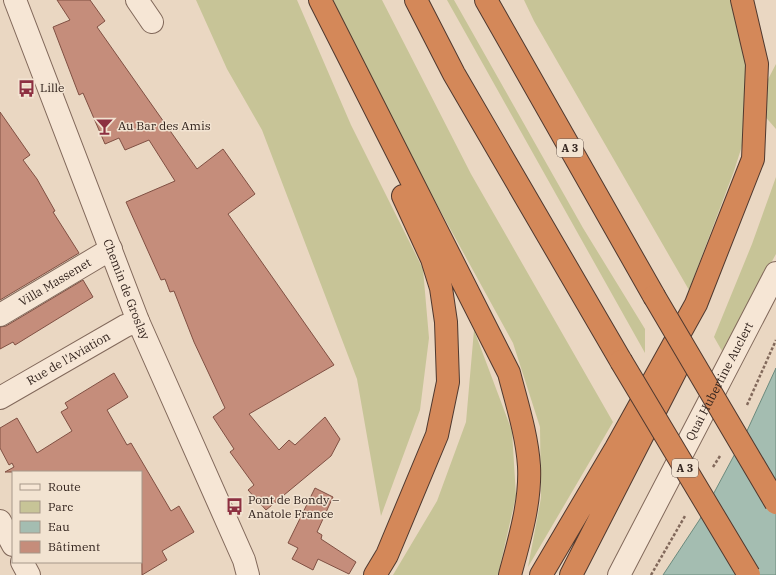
<svg xmlns="http://www.w3.org/2000/svg" width="776" height="575" font-family="'IBM Plex Serif',serif">
<rect width="100%" height="100%" fill="#ead7c2"/>
<path fill="#c7c497" d="M 196,0 L 297,0 L 351,125 L 423,269 L 429,338 L 420,410 L 381,516 L 357,379 L 262,130 L 227,69 Z
M 333,0 L 382,0 L 471,174 L 613,422 L 528,567 L 541,498 L 540,427 L 513,343 L 408,152 Z
M 447,0 L 454,0 L 583,228 L 645,329 L 645,353 Z
M 524,0 L 730,0 L 755,104 L 776,64 L 776,129 L 755,105 L 734,171 L 689,290 L 534,21 Z
M 776,177 L 776,254 L 722,351 L 714,337 L 752,244 Z
M 474,330 L 512,431 L 516,496 L 498,575 L 393,575 L 437,501 L 466,422 Z"/>
<path fill="#a4bdb1" stroke="#6c8a7d" d="M 776,368 L 776,575 L 663,575 L 700,519 L 746,433 Z"/>
<path fill="#c58d7b" stroke="#805043" d="M 57,0 L 90,0 L 105,21 L 97,27 L 197,169 L 223,149 L 255,194 L 228,214 L 334,365 L 249,414 L 279,450 L 289,440 L 295,445 L 325,417 L 340,439 L 331,456 L 266,510 L 248,490 L 254,485 L 230,452 L 234,449 L 213,417 L 225,408 L 194,342 L 174,291 L 170,292 L 165,279 L 161,280 L 126,202 L 175,181 L 149,140 L 125,150 L 119,138 L 105,144 L 83,93 L 79,95 L 53,27 L 70,20 Z
M 0,112 L 30,155 L 23,160 L 37,179 L 55,211 L 53,212 L 79,253 L 0,300 Z
M 83,280 L 93,297 L 15,345 L 13,342 L 0,349 L 0,327 L 6,326 Z
M 114,373 L 128,397 L 107,410 L 127,445 L 131,443 L 171,511 L 179,506 L 194,532 L 162,551 L 167,560 L 142,575 L 141,472 L 5,472 L 14,467 L 12,463 L 9,465 L 0,448 L 0,428 L 17,418 L 37,453 L 72,431 L 61,412 L 68,408 L 65,403 Z
M 315,488 L 333,497 L 317,532 L 322,535 L 321,539 L 356,562 L 349,574 L 318,559 L 313,570 L 292,559 L 298,548 L 288,543 Z"/>
<g fill="none" stroke-linecap="round" stroke-linejoin="round">
<defs>
<g id="minor">
<path id="s1" d="M 15,0 L 138,321 L 244,560 L 248,575"/>
<path d="M 137,0 L 152,22"/>
<path id="s2" d="M 0,315 L 111,249"/>
<path id="s3" d="M 0,398 L 125,326 L 138,321"/>
<path d="M 0,521 L 13,545"/>
<path d="M 22,562 L 29,575"/>
<path id="s4" d="M 619,575 L 776,273"/>
</g>
<path id="highway" d="M 320,0 L 509,373 C 517,404 527,435 529,466 C 531,502 519,541 510,575
M 416,0 L 454,74 L 621,361
M 486,0 L 654,296
M 375,575 L 387,555 L 437,435 L 448,382 L 446,322 L 441,288 L 432,259 L 403,196
M 541,575 L 616,448 L 696,304 L 753,159 L 757,64 L 742,0
M 571,575 L 676,370"/>
</defs>
<use href="#minor" stroke="#82695b" stroke-width="24"/>
<use href="#highway" stroke="#50392f" stroke-width="24"/>
<path stroke="#82695b" stroke-width="2.5" stroke-dasharray="3 2" stroke-linecap="butt" d="M 747,405 L 776,340
M 713,467 L 720,456
M 651,575 L 685,516"/>
<use href="#minor" stroke="#f6e6d5" stroke-width="22"/>
<use href="#highway" stroke="#d48859" stroke-width="22"/>
<defs>
<path id="highway-bridge" d="M 654,296 L 776,503
M 621,361 L 749,575"/>
</defs>
<use href="#highway-bridge" stroke="#50392f" stroke-width="24" stroke-linecap="butt"/>
<use href="#highway-bridge" stroke="#d48859" stroke-width="22"/>
</g>
<defs>
<symbol id="bus-bare" viewBox="-9 -9 18 18"><path d="M-5-6H5V4H4V6H2V4H-2V6H-4V4H-5ZM-3.5-4V0h7V-4ZM-3.5 1.2v1.5H-2V1.2ZM2 1.2v1.5H3.5V1.2Z" fill="#8d3041" stroke="#f2e3d1" stroke-width="2.5" paint-order="stroke"/></symbol>
<symbol id="bar-bare" viewBox="-9 -9 18 18"><path d="M-6-5H6L.8 .8V4.5H3.5V6h-7V4.5H-.8V.8Z" fill="#8d3041" stroke="#f2e3d1" stroke-width="2.5" paint-order="stroke"/></symbol>
</defs>
<g fill-rule="evenodd">
<use href="#bus-bare" x="14" y="76" width="25" height="25"/>
<use href="#bar-bare" x="92" y="114" width="25" height="25"/>
<use href="#bus-bare" x="222" y="494" width="25" height="25"/>
</g>
<g text-anchor="middle" stroke-width="3" stroke-linejoin="round" paint-order="stroke">
<g fill="#f2e3d1" stroke="#6c5d54" stroke-width="1">
<rect x="557" y="139" width="26" height="18" rx="3"/>
<rect x="672" y="459" width="26" height="18" rx="3"/>
</g>
<g font-size="11" font-weight="bold" fill="#33241e">
<text x="570" y="152">A 3</text>
<text x="685" y="472">A 3</text>
</g>
<g font-size="12" fill="#33241e" stroke="#f2e3d1" text-anchor="start">
<text x="40" y="92">Lille</text>
<text x="118" y="130">Au Bar des Amis</text>
<text x="248" y="504">Pont de Bondy –<tspan x="248" dy="14">Anatole France</tspan></text>
</g>
<g font-size="12" fill="#33241e" stroke="#f2e3d1">
<text dy="4" stroke="none"><textPath href="#s2" startOffset="64">Villa Massenet</textPath></text>
<text dy="4" stroke="none"><textPath href="#s1" startOffset="310">Chemin de Groslay</textPath></text>
<text dy="4" stroke="none"><textPath href="#s3" startOffset="79">Rue de l'Aviation</textPath></text>
<text dy="4" stroke="none"><textPath href="#s4" startOffset="218">Quai Hubertine Auclert</textPath></text>
</g>
</g>
<rect x="12" y="471" width="130" height="92" fill="#f2e3d1" stroke="#a69789"/>
<rect x="20" y="484" width="20" height="6" fill="#f6e6d5" stroke="#a69789"/>
<text x="48" y="491" font-size="12" fill="#33241e">Route</text>
<rect x="20" y="501" width="20" height="12" fill="#c7c497" stroke="#a69789"/>
<text x="48" y="511" font-size="12" fill="#33241e">Parc</text>
<rect x="20" y="521" width="20" height="12" fill="#a4bdb1" stroke="#a69789"/>
<text x="48" y="531" font-size="12" fill="#33241e">Eau</text>
<rect x="20" y="541" width="20" height="12" fill="#c58d7b" stroke="#a69789"/>
<text x="48" y="551" font-size="12" fill="#33241e">Bâtiment</text>
</svg>
